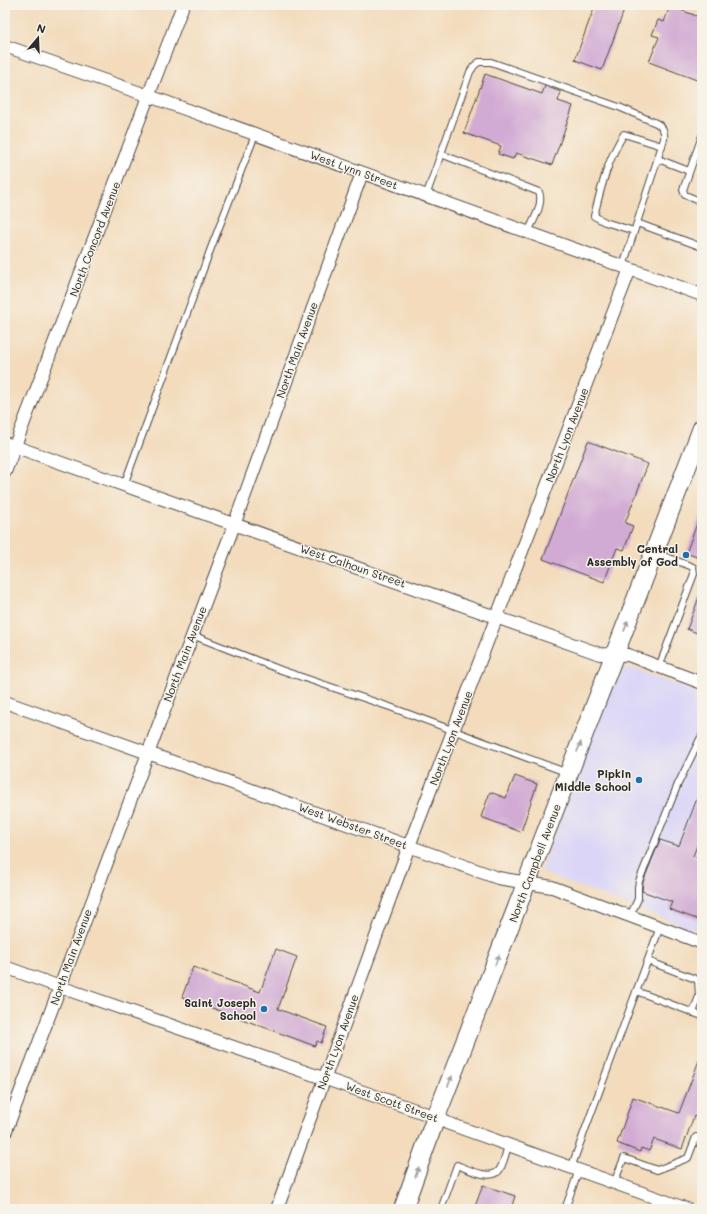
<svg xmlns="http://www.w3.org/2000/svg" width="707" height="1214" font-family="Mali,sans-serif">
<rect width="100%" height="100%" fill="#f7f3e8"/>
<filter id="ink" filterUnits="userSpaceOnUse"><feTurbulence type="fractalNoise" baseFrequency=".025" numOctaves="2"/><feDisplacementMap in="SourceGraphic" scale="8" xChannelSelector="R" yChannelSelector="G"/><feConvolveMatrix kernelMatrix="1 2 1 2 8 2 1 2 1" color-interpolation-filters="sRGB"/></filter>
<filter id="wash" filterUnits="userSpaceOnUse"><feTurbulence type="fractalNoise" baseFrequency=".012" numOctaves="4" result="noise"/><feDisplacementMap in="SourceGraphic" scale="16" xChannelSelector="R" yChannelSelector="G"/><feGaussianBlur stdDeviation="0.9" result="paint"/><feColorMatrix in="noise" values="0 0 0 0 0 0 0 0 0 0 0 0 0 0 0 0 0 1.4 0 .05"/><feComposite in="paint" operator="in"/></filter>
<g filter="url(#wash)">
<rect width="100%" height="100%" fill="#f3dbbc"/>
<path fill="#dbd6f7" d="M 622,668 L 631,668 L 702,694 L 702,933 L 546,874 L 542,871 L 542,866 L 617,673 Z"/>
<g id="blocks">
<path fill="#d1abd4" d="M 595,5 L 626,5 L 602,70 L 575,60 Z
M 670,6 L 702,18 L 702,82 L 649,62 L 659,37 L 652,35 L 658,20 L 664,22 Z
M 485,74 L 542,94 L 545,86 L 561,92 L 558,101 L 573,106 L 552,165 L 516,153 L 513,159 L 498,154 L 501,146 L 464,133 Z
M 588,441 L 648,464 L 625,523 L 633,526 L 624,550 L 617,548 L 604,582 L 543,559 Z
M 701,513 L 702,514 L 702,559 L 686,553 Z
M 701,592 L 702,593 L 702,635 L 687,629 Z
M 515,776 L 537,784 L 521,832 L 481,817 L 490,792 L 506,798 Z
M 701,788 L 702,833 L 693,856 L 702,860 L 702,921 L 669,909 L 672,902 L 642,891 L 643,882 L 660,840 L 679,846 Z
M 276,949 L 297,957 L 278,1009 L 327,1027 L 321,1043 L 317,1041 L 315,1046 L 182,997 L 193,967 L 260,992 Z
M 701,1055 L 702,1055 L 702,1119 L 694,1116 L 682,1149 L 654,1139 L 649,1151 L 641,1148 L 640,1152 L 617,1143 L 633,1097 L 679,1113 Z
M 483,1185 L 515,1196 L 511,1209 L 474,1209 Z"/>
</g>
</g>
<g filter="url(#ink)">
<use href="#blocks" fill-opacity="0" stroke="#494541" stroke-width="1"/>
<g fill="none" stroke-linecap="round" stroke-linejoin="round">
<defs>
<path id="service" d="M 702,136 L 683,190 L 685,195 L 702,202
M 441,154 L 539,192 C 544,204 533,221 528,232
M 658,159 L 689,171
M 426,196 L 470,72 L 474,66 L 479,62 L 491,62 L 619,107 L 656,123 C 663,127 665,131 664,139 L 623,266
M 637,223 L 702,247
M 634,231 L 605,222 L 594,216 C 601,188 608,158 624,134 L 662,146
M 124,485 L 211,248 L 255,135
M 656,553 L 693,567 L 694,574 L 659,667
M 192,635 L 281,670 L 390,707 L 568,773
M 630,916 L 638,899 L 638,887 L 639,881 L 678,784 L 702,735
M 648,961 L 698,980 L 699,996 L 693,1013
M 636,991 L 702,1016
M 571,1168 L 660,927
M 614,1183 L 624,1158 L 657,1170 L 688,1158 L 696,1137 L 702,1139
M 441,1209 L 457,1165 C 467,1169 493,1182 500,1169 C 504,1162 506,1153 508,1145
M 565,1209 L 579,1170"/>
<path id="minor" d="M 5,46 L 149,96 L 702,295
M 5,443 L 600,654 L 628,655 L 702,683
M 5,472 L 183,5
M 5,702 L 498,878 L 552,887 L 702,943
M 5,967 L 60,987 L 424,1113 L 436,1117 L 447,1123 L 687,1209
M 5,1133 L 234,525 L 362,173
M 277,1209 L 409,846 L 630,269"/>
<path id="secondary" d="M 403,1209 L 436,1117 L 702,428"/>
</defs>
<use href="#service" stroke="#494541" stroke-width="8"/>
<use href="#minor" stroke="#494541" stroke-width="14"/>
<use href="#secondary" stroke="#494541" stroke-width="20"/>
<use href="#service" stroke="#fff" stroke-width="6"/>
<use href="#minor" stroke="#fff" stroke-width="12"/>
<use href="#secondary" stroke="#fff" stroke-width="18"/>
</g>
<defs><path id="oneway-solid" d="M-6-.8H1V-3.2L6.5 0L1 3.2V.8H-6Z"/></defs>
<g fill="#a0a0a0">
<use href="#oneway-solid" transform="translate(626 626) rotate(-69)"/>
<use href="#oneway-solid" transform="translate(579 747) rotate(-69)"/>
<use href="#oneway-solid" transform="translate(497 960) rotate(-69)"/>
<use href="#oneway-solid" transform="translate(450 1081) rotate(-69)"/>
<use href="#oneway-solid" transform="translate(417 1172) rotate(-70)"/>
</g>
</g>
<g fill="#1f6fb2" stroke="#f7f3e8" stroke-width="1.5">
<circle cx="686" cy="555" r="4"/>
<circle cx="639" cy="780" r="4"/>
<circle cx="264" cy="1009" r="4"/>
</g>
<g text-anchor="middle" stroke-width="3" stroke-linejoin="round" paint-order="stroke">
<g font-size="11" fill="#2b2b2b" stroke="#f7f3e8">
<text transform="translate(354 170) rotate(20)" y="4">West Lynn Street</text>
<text transform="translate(95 239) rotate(-69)" y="4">North Concord Avenue</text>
<text transform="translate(297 350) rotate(-70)" y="4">North Main Avenue</text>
<text transform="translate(567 435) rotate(-69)" y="4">North Lyon Avenue</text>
<text transform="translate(353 566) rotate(19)" y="4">West Calhoun Street</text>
<text transform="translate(185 654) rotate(-69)" y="4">North Main Avenue</text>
<text transform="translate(451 738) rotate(-69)" y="4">North Lyon Avenue</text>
<text transform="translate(353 826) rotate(20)" y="4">West Webster Street</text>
<text transform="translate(535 863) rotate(-69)" y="4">North Campbell Avenue</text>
<text transform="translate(71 957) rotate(-70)" y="4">North Main Avenue</text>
<text transform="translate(338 1042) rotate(-70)" y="4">North Lyon Avenue</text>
<text transform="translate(392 1102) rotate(20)" y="4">West Scott Street</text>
</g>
<g font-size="11" font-weight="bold" fill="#2b2b2b" stroke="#f7f3e8" text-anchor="end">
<text x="678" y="553">Central<tspan x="678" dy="13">Assembly of God</tspan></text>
<text x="631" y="778">Pipkin<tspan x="631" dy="13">Middle School</tspan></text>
<text x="256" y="1007">Saint Joseph<tspan x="256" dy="13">School</tspan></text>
</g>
</g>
<rect width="707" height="1214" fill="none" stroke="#f7f3e8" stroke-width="20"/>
<g transform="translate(38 38) rotate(19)" stroke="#f7f3e8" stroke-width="3" paint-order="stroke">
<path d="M0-3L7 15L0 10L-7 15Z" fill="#2b2b2b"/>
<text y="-6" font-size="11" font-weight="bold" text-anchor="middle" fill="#2b2b2b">N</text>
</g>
</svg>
